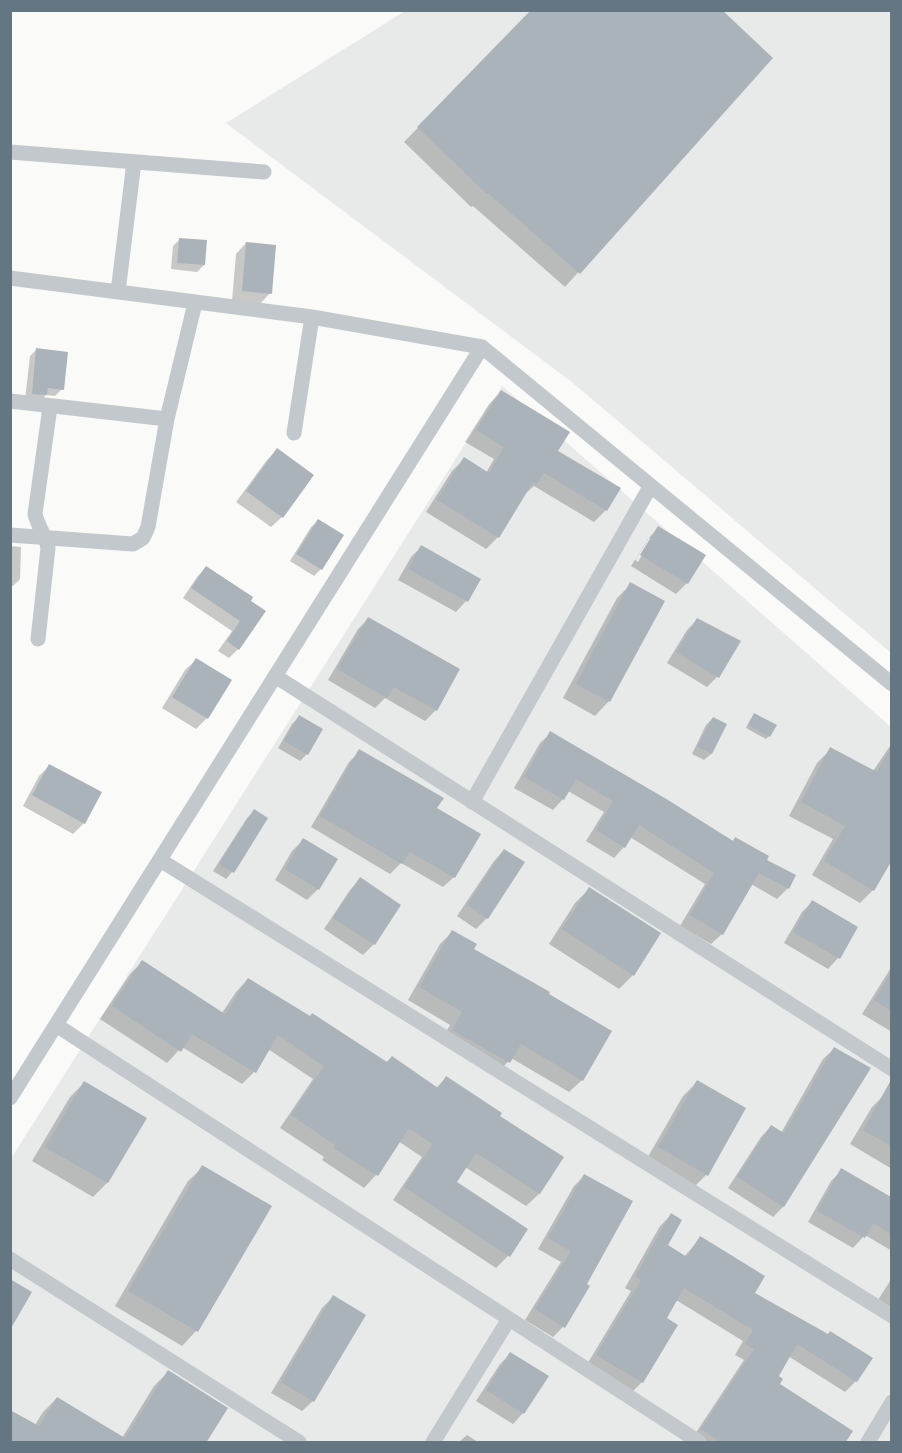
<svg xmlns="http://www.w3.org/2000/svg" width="902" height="1453" font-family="Ubuntu,sans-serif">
<rect width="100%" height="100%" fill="#fafaf8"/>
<path fill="#e8e9e9" d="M 405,11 L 891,11 L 891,653 L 573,383 L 226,123 Z
M 502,386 L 891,727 L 891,1442 L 11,1442 L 10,1160 Z"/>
<path fill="#0003" fill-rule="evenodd" d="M 533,10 L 771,58 L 565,287 L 473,206 L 471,207 L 404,142 Z
M 180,239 L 204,265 L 197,272 L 171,269 L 173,246 Z
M 246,243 L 270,293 L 260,304 L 232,301 L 236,254 Z
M 37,349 L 62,389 L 55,396 L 46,395 L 39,402 L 25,400 L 30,356 Z
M 501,392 L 556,451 L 606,510 L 594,522 L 534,486 L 524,495 L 498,537 L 486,549 L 426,512 L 452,471 L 464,459 L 486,473 L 494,459 L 465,442 L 489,404 Z
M 277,450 L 282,517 L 271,527 L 236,502 L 267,460 Z
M 318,521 L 321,569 L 314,576 L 290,561 L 311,527 Z
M 658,528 L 687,583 L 676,594 L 631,566 L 648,539 ZM 649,538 L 652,538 L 638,562 L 635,560 Z
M 10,546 L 21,547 L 20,579 L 13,586 L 10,586 Z
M 421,547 L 466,601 L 456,612 L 398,580 L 411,557 Z
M 206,567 L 251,597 L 238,649 L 229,658 L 218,651 L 232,631 L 183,598 L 197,577 Z
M 631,584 L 609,701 L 595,716 L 563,698 L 617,598 Z
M 368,619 L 436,710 L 425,721 L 385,698 L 375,708 L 328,680 L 358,629 Z
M 697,620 L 717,677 L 707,687 L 667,663 L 687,630 Z
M 196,660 L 207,718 L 196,729 L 162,708 L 185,670 Z
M 299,717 L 307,754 L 300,761 L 278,748 L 292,724 Z
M 713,718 L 711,754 L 704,760 L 692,754 L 706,725 Z
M 751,718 L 769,736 L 766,739 L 746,728 Z
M 551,733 L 765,860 L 788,888 L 777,899 L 751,884 L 722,934 L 711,944 L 680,926 L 705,884 L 630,837 L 624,847 L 614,858 L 586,841 L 604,812 L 568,791 L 563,799 L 553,810 L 514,788 L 540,743 Z
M 892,743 L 892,859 L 873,890 L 860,903 L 812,875 L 833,839 L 789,816 L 817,763 L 831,749 L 873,771 Z
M 360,751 L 454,877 L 443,887 L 401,863 L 390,874 L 311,827 L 349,762 Z
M 50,765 L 84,823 L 73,834 L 23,806 L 39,776 Z
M 254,811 L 266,819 L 232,872 L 226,879 L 213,871 L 247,818 Z
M 303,840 L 318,889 L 307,900 L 275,880 L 292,851 Z
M 504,850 L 487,918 L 476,929 L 457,916 L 494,861 Z
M 360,879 L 374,944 L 363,955 L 324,929 L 350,890 Z
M 589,889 L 633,975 L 619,989 L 549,944 L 575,903 Z
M 812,902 L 856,928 L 838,958 L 828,969 L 784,943 L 802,912 Z
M 452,932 L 471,950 L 582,1080 L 569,1092 L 511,1058 L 496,1075 L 440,1043 L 450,1025 L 408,1000 L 440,944 Z
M 142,962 L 222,1013 L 236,992 L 248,979 L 387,1064 L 436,1088 L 446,1078 L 498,1116 L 562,1157 L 539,1194 L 526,1206 L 465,1167 L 455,1182 L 526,1230 L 508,1256 L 496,1268 L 393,1200 L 422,1157 L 398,1141 L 376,1175 L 364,1188 L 322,1160 L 324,1157 L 280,1128 L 313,1079 L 268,1049 L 254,1072 L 242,1084 L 182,1047 L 167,1063 L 100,1019 L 130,974 Z
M 892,966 L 892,1032 L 862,1014 Z
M 834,1049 L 783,1207 L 773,1217 L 728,1188 L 761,1137 L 771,1126 L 781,1133 L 823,1059 Z
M 697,1082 L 706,1175 L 692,1189 L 645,1162 L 683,1096 Z
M 84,1083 L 107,1183 L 93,1197 L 32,1161 L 70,1097 Z
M 886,1093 L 892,1096 L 892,1169 L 850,1144 L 872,1107 Z
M 203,1167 L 270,1206 L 196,1331 L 182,1346 L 115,1306 L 188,1181 Z
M 842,1170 L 892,1198 L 892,1251 L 865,1235 L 853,1248 L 808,1222 L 831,1181 Z
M 584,1176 L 563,1327 L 553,1337 L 525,1320 L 561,1262 L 538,1249 L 574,1186 Z
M 671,1215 L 666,1246 L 684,1257 L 700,1238 L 753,1293 L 856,1381 L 845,1392 L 788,1356 L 777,1376 L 778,1384 L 843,1442 L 695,1442 L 691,1440 L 744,1360 L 735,1355 L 743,1341 L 676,1300 L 665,1319 L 642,1382 L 631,1393 L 586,1366 L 631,1291 L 625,1288 L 660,1226 Z
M 892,1278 L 892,1308 L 878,1300 Z
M 333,1297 L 313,1401 L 302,1411 L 271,1393 L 322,1308 Z
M 510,1354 L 523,1413 L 513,1424 L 476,1401 L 500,1364 Z
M 168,1372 L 204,1442 L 10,1442 L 35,1425 L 43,1412 L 57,1398 L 122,1438 L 154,1386 Z
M 467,1435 L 478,1442 L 459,1442 Z"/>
<path fill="#aab3b9" d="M 531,10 L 722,10 L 773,58 L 580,274 L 488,193 L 487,194 L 417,127 Z
M 179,238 L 207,240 L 205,265 L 177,263 Z
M 246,242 L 276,245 L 272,294 L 242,291 Z
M 36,348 L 68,352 L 64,390 L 48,388 L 47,395 L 32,394 Z
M 501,390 L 570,432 L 558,451 L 621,488 L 607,511 L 544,473 L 537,484 L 533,482 L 499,538 L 437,500 L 464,457 L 489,473 L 504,447 L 476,430 Z
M 277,448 L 314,475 L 283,518 L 246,491 Z
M 318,519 L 344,535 L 322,570 L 296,554 Z
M 658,526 L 706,555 L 688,584 L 640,555 Z
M 421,545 L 481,579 L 468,602 L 408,569 Z
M 206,566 L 253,597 L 251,601 L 266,611 L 239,650 L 227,641 L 240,621 L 191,588 Z
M 630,582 L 665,601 L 610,702 L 576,684 Z
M 368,617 L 460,669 L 437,711 L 394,687 L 387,698 L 337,669 Z
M 697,618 L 741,641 L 719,678 L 676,652 Z
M 196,658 L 232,680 L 208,719 L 172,697 Z
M 754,713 L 777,725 L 770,737 L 748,725 Z
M 299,715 L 323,729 L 308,755 L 284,741 Z
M 713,717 L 727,724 L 712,754 L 697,747 Z
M 550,731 L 668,800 L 733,841 L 735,837 L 769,856 L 767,860 L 796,875 L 789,889 L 759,873 L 723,935 L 690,915 L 714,873 L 639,825 L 625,848 L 596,830 L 613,801 L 576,779 L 564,800 L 524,777 Z
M 830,747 L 877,772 L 891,747 L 891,862 L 874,891 L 824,861 L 845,826 L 801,802 Z
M 359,749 L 444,798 L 437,808 L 481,834 L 455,878 L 410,852 L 402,864 L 320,816 Z
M 49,764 L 102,792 L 85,824 L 32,795 Z
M 254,809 L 268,818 L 234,873 L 219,864 Z
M 303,838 L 338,859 L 319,890 L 285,869 Z
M 504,849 L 525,862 L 488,919 L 467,905 Z
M 360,877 L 401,905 L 375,945 L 333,918 Z
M 589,887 L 661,933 L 634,976 L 562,929 Z
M 812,900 L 858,927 L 840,959 L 793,932 Z
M 452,930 L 477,944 L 474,949 L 550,992 L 549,994 L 612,1031 L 583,1081 L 521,1044 L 510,1063 L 452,1030 L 462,1012 L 419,987 Z
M 142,960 L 225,1014 L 248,978 L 310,1016 L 312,1013 L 387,1062 L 392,1056 L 438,1088 L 446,1076 L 502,1113 L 500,1116 L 564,1157 L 540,1194 L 476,1153 L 457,1182 L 528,1229 L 510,1257 L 404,1187 L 433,1144 L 409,1128 L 378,1176 L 333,1148 L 335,1145 L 291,1115 L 324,1066 L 278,1035 L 256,1073 L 192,1034 L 181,1052 L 112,1006 Z
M 891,972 L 891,1011 L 874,1000 Z
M 834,1047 L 871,1068 L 784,1207 L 737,1177 L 771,1125 L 784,1133 Z
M 697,1080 L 746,1108 L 708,1176 L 658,1147 Z
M 891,1080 L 891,1146 L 863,1130 Z
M 84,1081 L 147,1118 L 108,1183 L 45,1147 Z
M 202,1165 L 272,1206 L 198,1332 L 128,1291 Z
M 841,1168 L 891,1197 L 891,1234 L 873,1223 L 865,1238 L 817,1211 Z
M 584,1174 L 633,1201 L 587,1284 L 590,1286 L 565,1328 L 535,1309 L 571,1251 L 548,1238 Z
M 671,1213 L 682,1220 L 668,1245 L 687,1257 L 700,1236 L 765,1276 L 755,1293 L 828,1334 L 830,1331 L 873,1358 L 857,1382 L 797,1344 L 779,1376 L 783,1379 L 780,1384 L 853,1431 L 845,1443 L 722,1443 L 701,1429 L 754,1349 L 745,1344 L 753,1330 L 684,1288 L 667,1318 L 678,1325 L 643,1383 L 596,1355 L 641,1280 L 635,1277 Z
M 10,1279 L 32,1292 L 10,1330 Z
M 333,1295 L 366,1315 L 314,1402 L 281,1382 Z
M 510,1352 L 549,1376 L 524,1414 L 486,1390 Z
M 168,1370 L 228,1408 L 206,1443 L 10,1443 L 10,1410 L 39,1426 L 57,1397 L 125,1438 Z"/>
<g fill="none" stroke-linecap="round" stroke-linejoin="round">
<path stroke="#c3c8cc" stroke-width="15" d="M 10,152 L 264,172
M 10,278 L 312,317 L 482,347 L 892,684
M 118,292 L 134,162
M 10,401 L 167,419
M 294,433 L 312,317
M 10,535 L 133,544 L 143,538 L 148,527 L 167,419 L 195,303
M 38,639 L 48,548 C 46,536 38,527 35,514 L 50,407
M 275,676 L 892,1069
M 472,802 L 650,487
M 160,860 L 892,1316
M 56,1025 L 699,1442
M 10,1098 L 482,347
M 10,1259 L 299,1442
M 433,1442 L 509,1319
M 868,1442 L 892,1402"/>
</g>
<rect width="902" height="1453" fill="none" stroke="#657683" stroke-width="24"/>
</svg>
